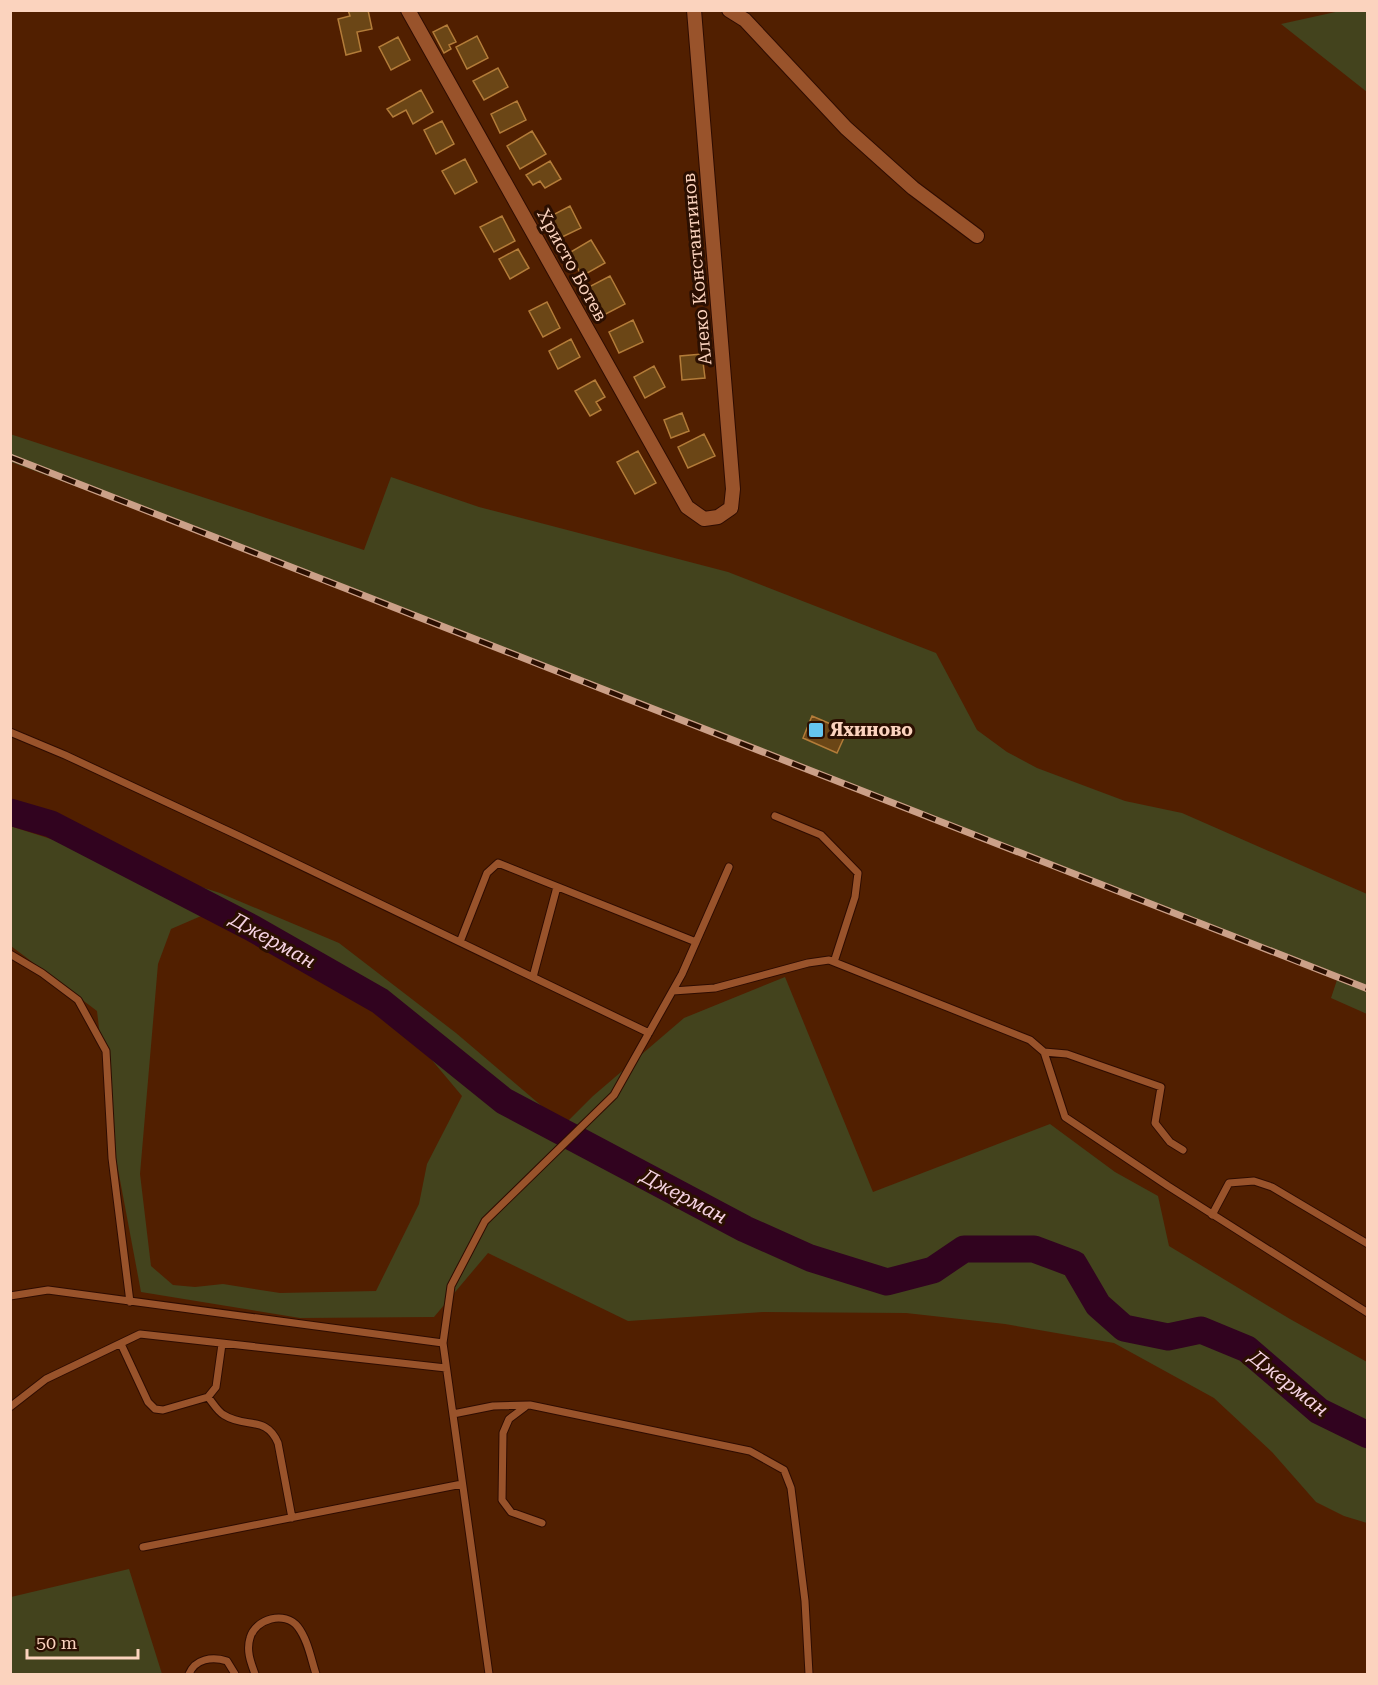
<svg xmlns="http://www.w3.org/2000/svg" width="1378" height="1685" font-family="'Roboto Serif',serif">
<rect width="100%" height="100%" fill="#511f00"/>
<path fill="#43431d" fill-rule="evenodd" d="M 1340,11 L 1367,11 L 1367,92 L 1281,24 Z
M 10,434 L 364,550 L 391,477 L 479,507 L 728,572 L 936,653 L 977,730 L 1007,752 L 1037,768 L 1125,801 L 1182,813 L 1367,894 L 1367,1014 L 1331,998 L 1338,977 L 259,555 L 11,462 Z
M 10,826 L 220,893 L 339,943 L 456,1033 L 564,1125 L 593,1096 L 684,1018 L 785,977 L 873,1192 L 1050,1124 L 1115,1172 L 1158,1196 L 1169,1246 L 1290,1319 L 1367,1362 L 1367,1523 L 1344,1516 L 1316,1502 L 1272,1452 L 1214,1398 L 1114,1343 L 1005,1324 L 906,1313 L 763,1312 L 628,1321 L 488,1253 L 434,1317 L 300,1318 L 141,1292 L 111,1132 L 97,1011 L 11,946 ZM 215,910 L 365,1000 L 431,1059 L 462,1096 L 427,1164 L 419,1204 L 376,1291 L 280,1293 L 223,1284 L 195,1287 L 173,1285 L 151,1266 L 140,1174 L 158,964 L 171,929 Z
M 129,1569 L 162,1674 L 11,1674 L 11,1597 Z"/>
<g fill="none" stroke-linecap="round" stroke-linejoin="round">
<path stroke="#31031f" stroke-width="27" d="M 10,812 L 51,824 L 252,928 L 380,1001 L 504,1101 L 745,1229 L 810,1258 L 887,1282 L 933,1270 L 964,1249 L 1034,1249 L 1074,1264 L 1098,1305 L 1124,1328 L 1168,1337 L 1201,1330 L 1247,1349 L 1319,1411 L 1368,1435"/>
</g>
<path fill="#6b4616" stroke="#b37c39" stroke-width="1.5" d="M 348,10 L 368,10 L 372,29 L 357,32 L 361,51 L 346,55 L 338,19 L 350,16 Z
M 447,25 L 456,42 L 449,45 L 451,49 L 444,53 L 433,32 Z
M 477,36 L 488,58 L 467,69 L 456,47 Z
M 398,37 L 410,60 L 391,70 L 379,47 Z
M 498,68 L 508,87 L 484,100 L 473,81 Z
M 421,90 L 433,112 L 413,124 L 406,110 L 393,117 L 387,109 Z
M 517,101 L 526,120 L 500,133 L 491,114 Z
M 442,121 L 454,144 L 436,154 L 424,130 Z
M 532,131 L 546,154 L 520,169 L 507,146 Z
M 465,159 L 477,182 L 455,194 L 442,171 Z
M 550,161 L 561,179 L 545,188 L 540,181 L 533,185 L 526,175 Z
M 570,206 L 581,228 L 560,238 L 549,217 Z
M 502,216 L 515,241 L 494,252 L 480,227 Z
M 591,240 L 605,263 L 582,276 L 569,253 Z
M 518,249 L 529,268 L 510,279 L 499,259 Z
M 610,276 L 625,304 L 600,317 L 585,289 Z
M 547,302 L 560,328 L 543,337 L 529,311 Z
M 633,320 L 643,342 L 619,353 L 609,332 Z
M 571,339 L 580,357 L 558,369 L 549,351 Z
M 702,354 L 705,378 L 682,380 L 680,356 Z
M 654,366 L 665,387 L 645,398 L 634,377 Z
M 595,380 L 605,397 L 596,402 L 601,410 L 590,416 L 575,391 Z
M 682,413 L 689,431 L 671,438 L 664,420 Z
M 704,434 L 715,456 L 688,468 L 678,447 Z
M 638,451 L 656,483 L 635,494 L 617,462 Z
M 812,716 L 847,731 L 837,753 L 803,738 Z"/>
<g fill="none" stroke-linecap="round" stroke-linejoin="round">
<defs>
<path id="lane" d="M 10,732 L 65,755 L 239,836 L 649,1033
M 775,816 L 821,835 L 858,873 L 855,897 L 834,962
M 460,942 L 487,873 L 498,863 L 696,942
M 10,954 L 42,973 L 78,1000 L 106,1051 L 112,1158 L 130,1302
M 533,977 L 557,887
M 673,991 L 715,988 L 808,963 L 829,960 L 1030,1040 L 1044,1052 L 1065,1117 L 1168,1186 L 1368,1313
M 1044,1052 L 1067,1054 L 1161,1087 L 1155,1123 L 1170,1142 L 1183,1150
M 1212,1215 L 1229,1183 L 1254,1181 L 1272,1187 L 1368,1244
M 10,1296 L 48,1290 L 443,1343
M 121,1344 L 148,1402 L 155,1409 L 163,1410 L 208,1397 L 216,1387 L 222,1344
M 208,1397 C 213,1403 218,1412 224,1415 C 246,1429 266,1415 278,1443 L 292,1518
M 10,1407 L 46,1379 L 140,1334 L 446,1368
M 525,1407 L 509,1419 L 503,1433 L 502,1500 L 511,1512 L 542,1523
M 453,1414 L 493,1406 L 530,1405 L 750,1451 L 784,1470 L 791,1488 L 805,1601 L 809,1674
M 143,1547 L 462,1484
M 189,1674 C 195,1659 212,1656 227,1661 L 235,1674
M 255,1674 C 251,1663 246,1651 250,1638 C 255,1619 285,1610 298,1627 C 308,1640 311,1659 316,1674
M 489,1674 L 443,1343 L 451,1286 L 485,1221 L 614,1095 L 682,974 L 729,867"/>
<path id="street" d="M 408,10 L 687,507 L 704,519 L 718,517 L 731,508 L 733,489 L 694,10
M 729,10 L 745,20 L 846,128 L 913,188 L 977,236"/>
</defs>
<use href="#lane" stroke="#2e0c00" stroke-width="9"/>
<use href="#street" stroke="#2e0c00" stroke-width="16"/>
<use href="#lane" stroke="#99532b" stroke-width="7"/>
<use href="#street" stroke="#99532b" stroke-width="14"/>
<defs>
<path id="rail" d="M 10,457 L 1368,989"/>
</defs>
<use href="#rail" stroke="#cba088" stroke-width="7"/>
<use href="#rail" stroke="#2b0f01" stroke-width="4.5" stroke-dasharray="14" stroke-linecap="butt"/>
</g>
<rect fill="#65c5ee" stroke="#2b0f01" stroke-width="2" x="808" y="722" width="16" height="16" rx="3"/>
<g text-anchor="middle" stroke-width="6" stroke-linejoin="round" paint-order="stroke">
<g font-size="18" fill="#fbd3be" stroke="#2b0f01">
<text transform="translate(572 265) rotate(61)" y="6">Христо Ботев</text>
<text transform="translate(697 269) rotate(-95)" y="6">Алеко Константинов</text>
</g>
<g font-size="18" font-weight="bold" fill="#fbd3be" stroke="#2b0f01" text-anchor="start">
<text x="830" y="736">Яхиново</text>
</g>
<g font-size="20" font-style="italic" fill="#f5d2e2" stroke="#2b0f01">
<text transform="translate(273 940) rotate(29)" y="7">Джерман</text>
<text transform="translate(684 1196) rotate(28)" y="7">Джерман</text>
<text transform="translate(1289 1383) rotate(38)" y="7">Джерман</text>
</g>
</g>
<rect width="1378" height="1685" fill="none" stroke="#fbd3be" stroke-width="24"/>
<path d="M27 1649v9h111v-9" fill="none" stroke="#fbd3be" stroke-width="3"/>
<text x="36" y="1649" font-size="18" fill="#fbd3be" stroke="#2b0f01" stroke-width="4.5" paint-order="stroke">50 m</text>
</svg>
